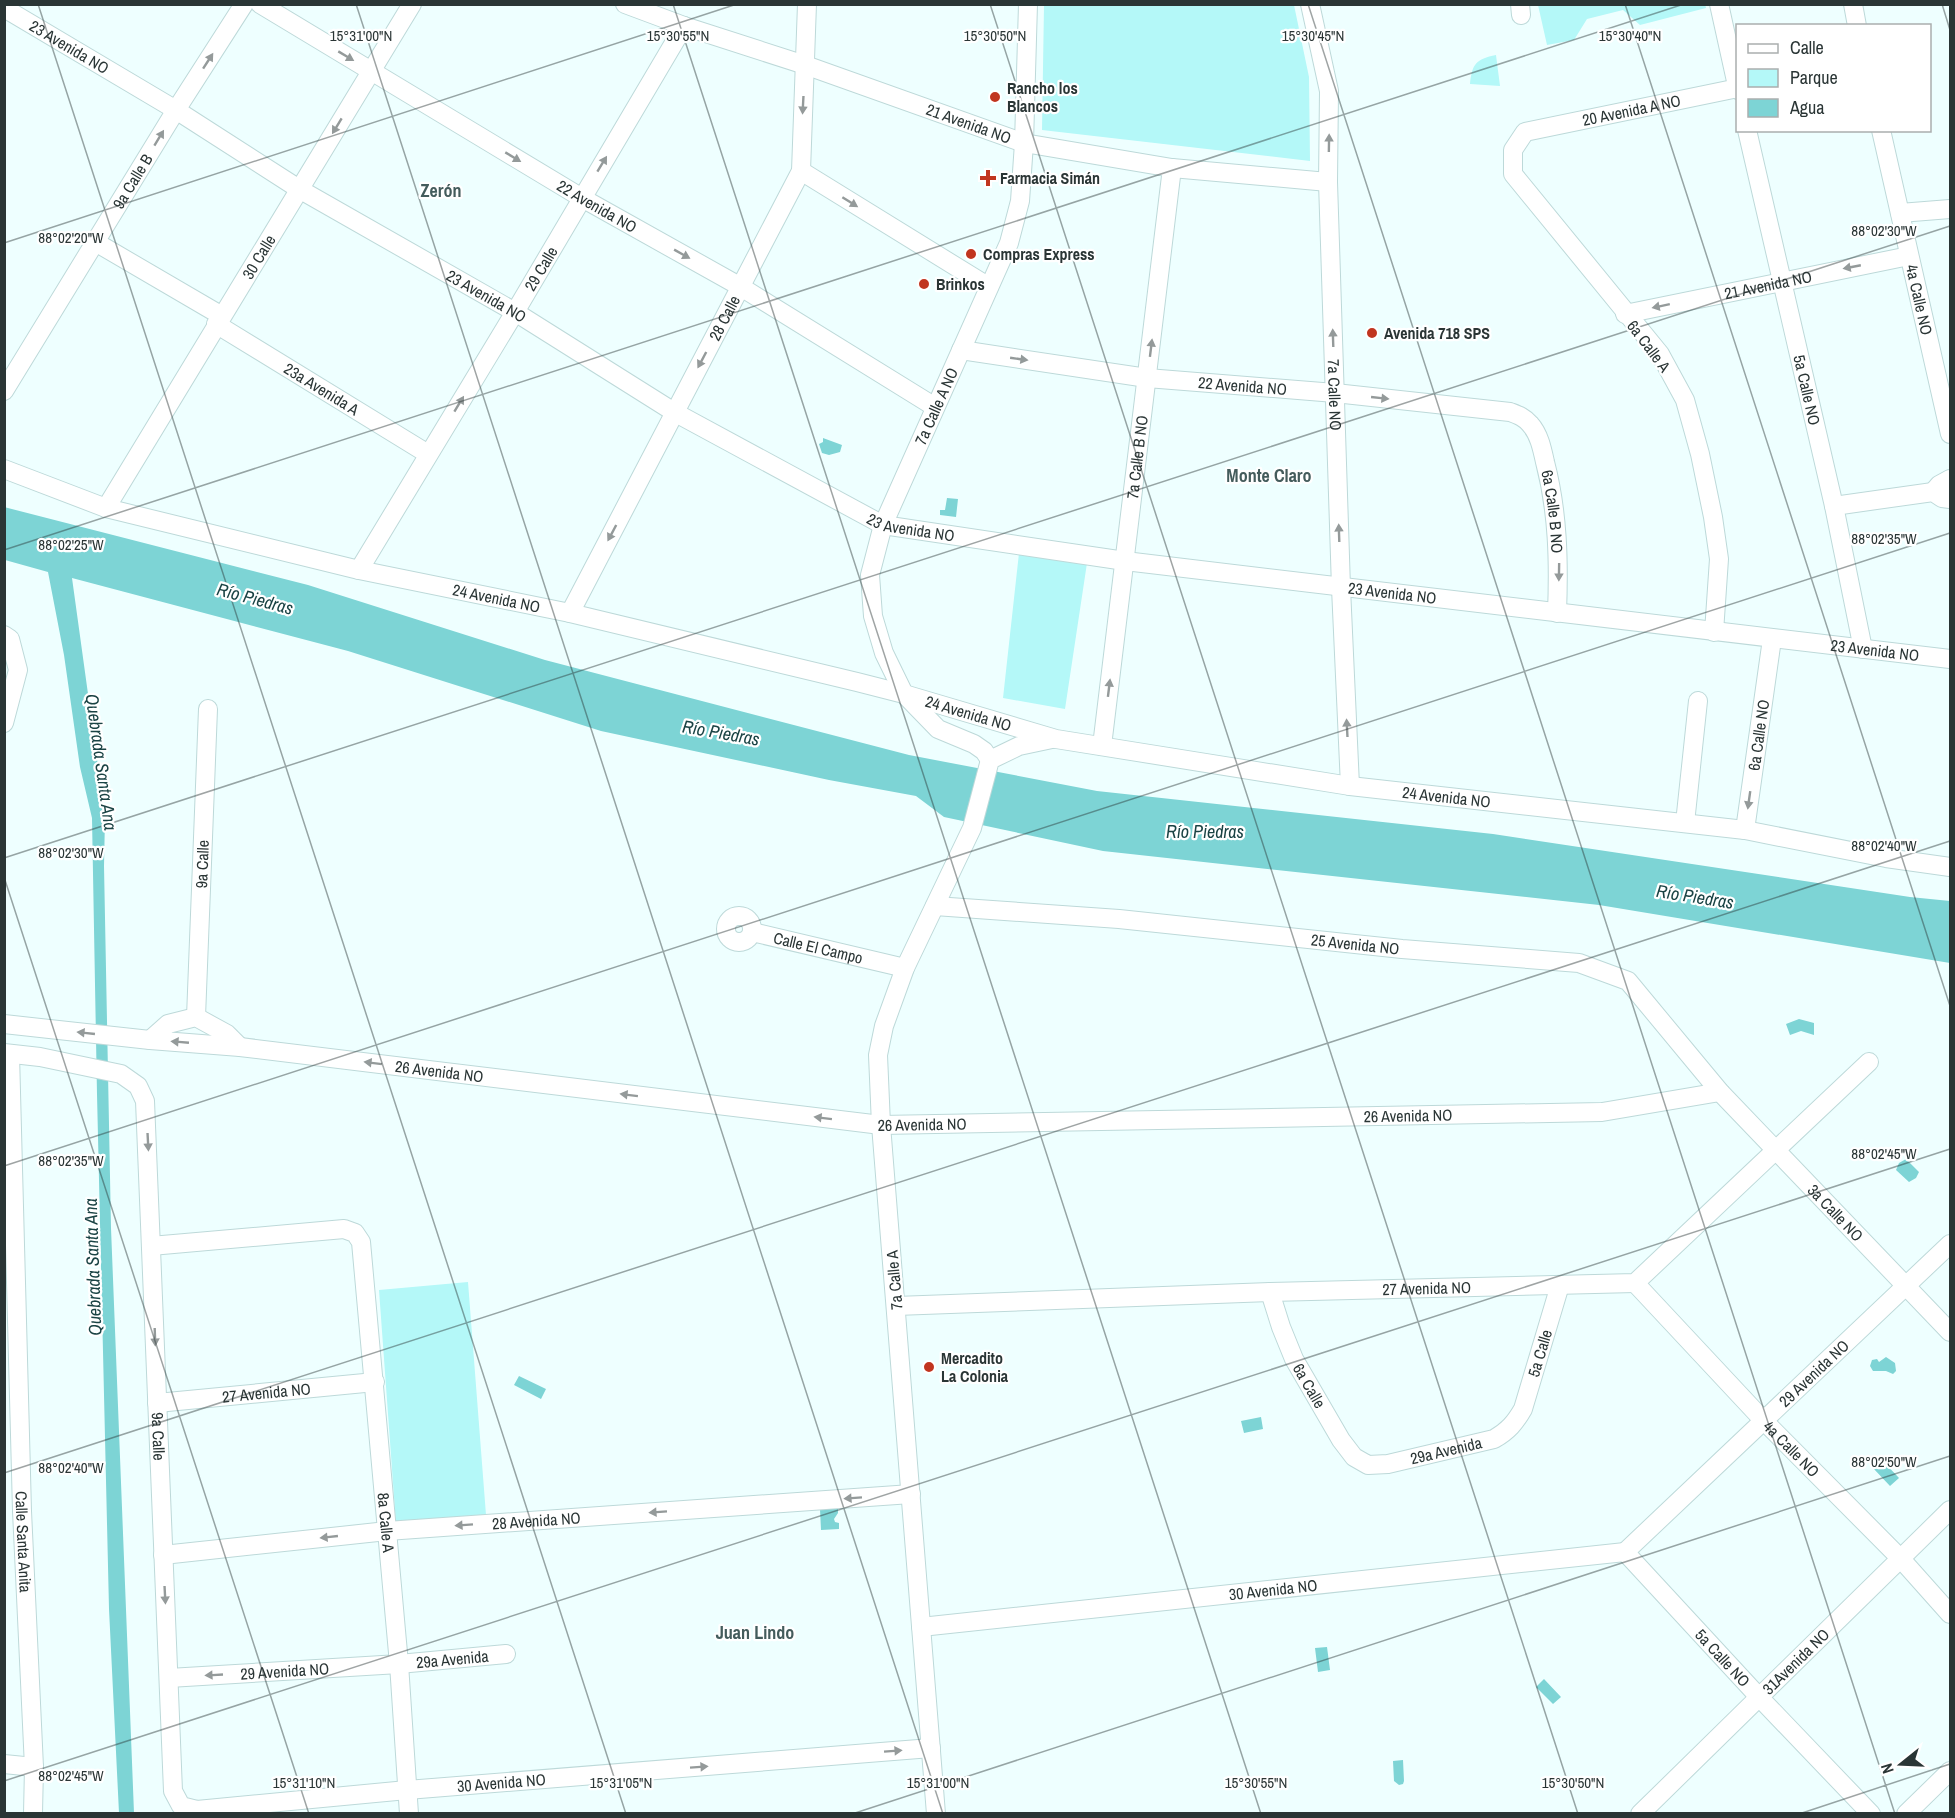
<svg xmlns="http://www.w3.org/2000/svg" width="1955" height="1818" font-family="'Archivo Narrow',sans-serif">
<rect width="100%" height="100%" fill="#eff"/>
<path fill="#b4f8f8" d="M 1705,4 L 1706,8 L 1640,25 L 1623,10 L 1587,19 L 1574,40 L 1547,45 L 1538,5 Z
M 1044,5 L 1294,5 L 1309,77 L 1310,161 L 1042,130 Z
M 1496,55 L 1500,86 L 1470,84 C 1472,64 1476,59 1496,55 Z
M 1019,553 L 1087,563 L 1065,709 L 1003,698 Z
M 468,1282 L 486,1515 L 396,1524 L 379,1290 Z"/>
<path fill="#7dd4d5" d="M 823,438 L 842,445 L 840,452 L 829,455 L 822,453 L 819,444 L 823,442 Z
M 947,498 L 958,499 L 956,517 L 940,515 L 940,510 L 945,510 Z
M 4,507 L 308,585 L 545,660 L 909,755 L 1097,791 L 1493,834 L 1910,897 L 1950,901 L 1950,963 L 1599,905 L 1103,851 L 944,817 L 916,796 L 829,780 L 601,731 L 348,651 L 72,578 L 105,817 L 104,866 L 111,1228 L 134,1813 L 119,1813 L 109,1609 L 97,1094 L 92,818 L 80,767 L 64,655 L 48,572 L 5,560 Z
M 1799,1019 L 1814,1023 L 1814,1035 L 1801,1031 L 1790,1035 L 1786,1024 Z
M 1906,1159 L 1919,1172 L 1916,1178 L 1909,1182 L 1896,1170 L 1899,1163 Z
M 1886,1357 L 1895,1363 L 1896,1371 L 1893,1374 L 1886,1371 L 1873,1371 L 1870,1366 L 1872,1360 L 1877,1359 L 1879,1362 Z
M 519,1376 L 546,1389 L 541,1399 L 514,1385 Z
M 1261,1417 L 1263,1429 L 1244,1433 L 1241,1421 Z
M 1881,1459 L 1899,1478 L 1890,1486 L 1873,1468 Z
M 838,1508 L 838,1513 L 834,1519 L 835,1522 L 839,1523 L 839,1529 L 821,1530 L 820,1509 Z
M 1327,1647 L 1330,1670 L 1318,1672 L 1315,1648 Z
M 1544,1679 L 1561,1697 L 1553,1704 L 1536,1687 Z
M 1403,1760 L 1404,1781 L 1403,1784 L 1399,1785 L 1394,1781 L 1393,1761 Z"/>
<g fill="none" stroke-linecap="round" stroke-linejoin="round">
<defs>
<g id="minor">
<path id="s1" d="M 260,4 L 582,198 L 741,287 L 935,407"/>
<path id="s2" d="M 625,4 L 684,26 L 805,65 L 1024,143 L 1172,168 L 1328,182"/>
<path id="s3" d="M 1310,4 L 1329,91 L 1328,182 L 1341,588 L 1350,786"/>
<path d="M 1520,4 L 1521,15"/>
<path d="M 1719,4 L 1738,90"/>
<path d="M 1853,4 L 1857,26"/>
<path id="s4" d="M 4,8 L 176,110 L 299,189 L 515,312 L 674,412 L 883,525 L 1125,561 L 1950,659"/>
<path id="s5" d="M 1747,130 L 1834,506 L 1863,649"/>
<path id="s6" d="M 1881,130 L 1950,434"/>
<path d="M 801,171 L 989,287"/>
<path d="M 1900,213 L 1950,209"/>
<path d="M 97,243 L 222,316"/>
<path id="s7" d="M 1625,314 L 1909,256"/>
<path id="s8" d="M 216,324 L 428,454"/>
<path id="s9" d="M 961,350 L 1147,378 L 1335,393 L 1510,412 C 1518,415 1524,417 1530,424 C 1539,434 1542,448 1545,462 C 1558,512 1559,562 1557,613"/>
<path id="s10" d="M 4,391 L 176,110 L 244,4"/>
<path id="s11" d="M 4,469 L 106,508 L 359,570 L 570,613 L 857,682 L 904,694 L 1056,739 L 1350,786 L 1745,830 L 1886,858 L 1950,867"/>
<path d="M 1933,492 L 1939,485 L 1950,479"/>
<path d="M 1834,506 L 1933,492 L 1942,498 L 1950,499"/>
<path id="s12" d="M 106,508 L 412,4"/>
<path id="s13" d="M 359,570 L 515,312 L 684,26"/>
<path id="s14" d="M 570,613 L 801,171 L 807,4"/>
<path id="s15" d="M 1714,632 L 1719,559 L 1713,517 L 1700,454 L 1685,400 L 1660,354 L 1513,174 L 1513,150 L 1525,132 L 1738,88"/>
<path d="M 4,635 L 10,639 L 18,670 L 4,723"/>
<path id="s16" d="M 1102,746 L 1172,168"/>
<path id="s17" d="M 990,760 L 984,751 L 974,744 L 938,729 L 904,694 L 884,653 L 873,616 L 870,575 L 883,525 L 1009,243 L 1020,201 L 1024,143 L 1028,4"/>
<path d="M 1685,823 L 1698,701"/>
<path id="s18" d="M 1745,830 L 1772,639"/>
<path id="s19" d="M 935,906 L 1119,919 L 1402,949 L 1579,963 L 1628,981 L 1720,1092 L 1950,1332"/>
<circle cx="739" cy="929" r="13"/>
<path id="s20" d="M 752,932 L 905,968"/>
<path id="s21" d="M 196,1017 L 208,709"/>
<path id="s22" d="M 4,1024 L 150,1040 L 240,1047 L 881,1125 L 1602,1112 L 1720,1092"/>
<path d="M 150,1040 L 168,1024 L 196,1017 L 227,1034 L 240,1047"/>
<path id="s23" d="M 4,1053 L 40,1057 L 121,1074 L 138,1086 L 145,1101 L 173,1791 L 181,1806 L 197,1810 L 407,1790 L 931,1748"/>
<path id="s24" d="M 10,1054 L 22,1511 L 34,1767 L 33,1814"/>
<path id="s25" d="M 151,1246 L 344,1229 L 355,1233 L 361,1242 L 399,1664 L 409,1814"/>
<path id="s26" d="M 1635,1283 L 1764,1421 L 1901,1559 L 1950,1614"/>
<path id="s27" d="M 1270,1292 L 1281,1327 L 1294,1359 L 1341,1440 L 1354,1457 L 1368,1465 L 1388,1464 L 1494,1439 C 1508,1431 1515,1423 1523,1409 L 1560,1285"/>
<path id="s28" d="M 896,1306 L 1270,1292 L 1635,1283 L 1869,1062"/>
<path id="s29" d="M 157,1403 L 375,1382"/>
<path id="s30" d="M 1625,1552 L 1950,1244"/>
<path id="s31" d="M 1625,1552 L 1759,1697 L 1871,1814"/>
<path id="s32" d="M 163,1555 L 387,1531 L 911,1494"/>
<path id="s33" d="M 921,1627 L 1625,1552"/>
<path id="s34" d="M 169,1678 L 399,1664 L 506,1654"/>
<path d="M 4,1764 L 34,1767"/>
<path d="M 936,1814 L 881,1125 L 878,1055 L 884,1026 L 905,968 L 972,828 L 990,760 L 1019,746 L 1052,739"/>
<path id="s35" d="M 1640,1814 L 1950,1510"/>
<path d="M 1906,1814 L 1950,1771"/>
</g>
</defs>
<use href="#minor" stroke="#bdd9d9" stroke-width="20"/>
<use href="#minor" stroke="#fff" stroke-width="18"/>
</g>
<defs><path id="oneway-solid" d="M-6-.8H1V-3.2L6.5 0L1 3.2V.8H-6Z" transform="scale(1.5)"/></defs>
<g fill="#949a9a">
<use href="#oneway-solid" transform="translate(346 56) rotate(31)"/>
<use href="#oneway-solid" transform="translate(208 61) rotate(-57)"/>
<use href="#oneway-solid" transform="translate(803 105) rotate(93)"/>
<use href="#oneway-solid" transform="translate(337 126) rotate(121)"/>
<use href="#oneway-solid" transform="translate(159 138) rotate(-59)"/>
<use href="#oneway-solid" transform="translate(1329 143) rotate(-89)"/>
<use href="#oneway-solid" transform="translate(513 157) rotate(31)"/>
<use href="#oneway-solid" transform="translate(602 164) rotate(-59)"/>
<use href="#oneway-solid" transform="translate(850 202) rotate(32)"/>
<use href="#oneway-solid" transform="translate(682 254) rotate(29)"/>
<use href="#oneway-solid" transform="translate(1852 267) rotate(169)"/>
<use href="#oneway-solid" transform="translate(1661 306) rotate(168)"/>
<use href="#oneway-solid" transform="translate(1333 338) rotate(-92)"/>
<use href="#oneway-solid" transform="translate(1151 348) rotate(-83)"/>
<use href="#oneway-solid" transform="translate(1019 359) rotate(8)"/>
<use href="#oneway-solid" transform="translate(702 360) rotate(118)"/>
<use href="#oneway-solid" transform="translate(1380 398) rotate(6)"/>
<use href="#oneway-solid" transform="translate(459 404) rotate(-59)"/>
<use href="#oneway-solid" transform="translate(612 533) rotate(118)"/>
<use href="#oneway-solid" transform="translate(1339 533) rotate(-92)"/>
<use href="#oneway-solid" transform="translate(1559 572) rotate(91)"/>
<use href="#oneway-solid" transform="translate(1109 688) rotate(-83)"/>
<use href="#oneway-solid" transform="translate(1347 728) rotate(-93)"/>
<use href="#oneway-solid" transform="translate(1749 800) rotate(98)"/>
<use href="#oneway-solid" transform="translate(86 1033) rotate(-174)"/>
<use href="#oneway-solid" transform="translate(180 1042) rotate(-175)"/>
<use href="#oneway-solid" transform="translate(373 1063) rotate(-173)"/>
<use href="#oneway-solid" transform="translate(629 1095) rotate(-173)"/>
<use href="#oneway-solid" transform="translate(823 1118) rotate(-173)"/>
<use href="#oneway-solid" transform="translate(148 1142) rotate(87)"/>
<use href="#oneway-solid" transform="translate(155 1337) rotate(88)"/>
<use href="#oneway-solid" transform="translate(853 1498) rotate(176)"/>
<use href="#oneway-solid" transform="translate(658 1512) rotate(176)"/>
<use href="#oneway-solid" transform="translate(464 1525) rotate(176)"/>
<use href="#oneway-solid" transform="translate(329 1537) rotate(174)"/>
<use href="#oneway-solid" transform="translate(165 1595) rotate(87)"/>
<use href="#oneway-solid" transform="translate(214 1675) rotate(177)"/>
<use href="#oneway-solid" transform="translate(893 1751) rotate(-4)"/>
<use href="#oneway-solid" transform="translate(699 1767) rotate(-4)"/>
</g>
<path fill="none" stroke="#2a3535" stroke-width="1.5" stroke-opacity="0.45" d="M 38,4 L 626,1814M 356,4 L 943,1814M 673,4 L 1261,1814M 990,4 L 1578,1814M 1308,4 L 1895,1814M 1625,4 L 1950,1006M 1942,4 L 1950,30M 4,243 L 737,4M 4,550 L 1684,4M 4,858 L 1950,226M 4,877 L 309,1814M 4,1166 L 1950,533M 4,1473 L 1950,841M 4,1781 L 1950,1149M 852,1814 L 1950,1456M 1799,1814 L 1950,1764"/>
<g fill="#c1351f" stroke="#fff" stroke-width="2">
<circle cx="995" cy="97" r="6"/>
<path d="M985 169h6v6h6v6h-6v6h-6v-6h-6v-6h6z"/>
<circle cx="971" cy="254" r="6"/>
<circle cx="924" cy="284" r="6"/>
<circle cx="1372" cy="333" r="6"/>
<circle cx="929" cy="1367" r="6"/>
</g>
<g text-anchor="middle" stroke-width="4.5" stroke-linejoin="round" paint-order="stroke">
<g font-size="16" fill="#2a3535" stroke="#fff">
<text dy="6" stroke="none"><textPath href="#s4" startOffset="76">23 Avenida NO</textPath></text>
<text dy="6" stroke="none"><textPath href="#s15" startOffset="675">20 Avenida A NO</textPath></text>
<text dy="6" stroke="none"><textPath href="#s2" startOffset="364">21 Avenida NO</textPath></text>
<text dy="6" stroke="none"><textPath href="#s10" startOffset="246">9a Calle B</textPath></text>
<text dy="6" stroke="none"><textPath href="#s1" startOffset="393">22 Avenida NO</textPath></text>
<text dy="6" stroke="none"><textPath href="#s12" startOffset="294">30 Calle</textPath></text>
<text dy="6" stroke="none"><textPath href="#s13" startOffset="352">29 Calle</textPath></text>
<text dy="6" stroke="none"><textPath href="#s7" startOffset="146">21 Avenida NO</textPath></text>
<text dy="6" stroke="none"><textPath href="#s4" startOffset="562">23 Avenida NO</textPath></text>
<text dy="6" stroke="none"><textPath href="#s6" startOffset="174">4a Calle NO</textPath></text>
<text dy="6" stroke="none"><textPath href="#s14" startOffset="333">28 Calle</textPath></text>
<text transform="translate(1649 346) rotate(53)" y="6">6a Calle A</text>
<text dy="6" stroke="none"><textPath href="#s9" startOffset="284">22 Avenida NO</textPath></text>
<text dy="6" stroke="none"><textPath href="#s8" startOffset="124">23a Avenida A</textPath></text>
<text dy="6" stroke="none"><textPath href="#s5" startOffset="267">5a Calle NO</textPath></text>
<text dy="6" stroke="none"><textPath href="#s3" startOffset="393">7a Calle NO</textPath></text>
<text dy="6" stroke="none"><textPath href="#s17" startOffset="418">7a Calle A NO</textPath></text>
<text dy="6" stroke="none"><textPath href="#s16" startOffset="291">7a Calle B NO</textPath></text>
<text dy="6" stroke="none"><textPath href="#s9" startOffset="668">6a Calle B NO</textPath></text>
<text dy="6" stroke="none"><textPath href="#s4" startOffset="1048">23 Avenida NO</textPath></text>
<text dy="6" stroke="none"><textPath href="#s4" startOffset="1534">23 Avenida NO</textPath></text>
<text dy="6" stroke="none"><textPath href="#s11" startOffset="510">24 Avenida NO</textPath></text>
<text dy="6" stroke="none"><textPath href="#s4" startOffset="2020">23 Avenida NO</textPath></text>
<text dy="6" stroke="none"><textPath href="#s11" startOffset="996">24 Avenida NO</textPath></text>
<text dy="6" stroke="none"><textPath href="#s18" startOffset="96">6a Calle NO</textPath></text>
<text dy="6" stroke="none"><textPath href="#s11" startOffset="1482">24 Avenida NO</textPath></text>
<text dy="6" stroke="none"><textPath href="#s21" startOffset="153">9a Calle</textPath></text>
<text dy="6" stroke="none"><textPath href="#s19" startOffset="422">25 Avenida NO</textPath></text>
<text dy="6" stroke="none"><textPath href="#s20" startOffset="68">Calle El Campo</textPath></text>
<text dy="6" stroke="none"><textPath href="#s22" startOffset="438">26 Avenida NO</textPath></text>
<text dy="6" stroke="none"><textPath href="#s22" startOffset="1410">26 Avenida NO</textPath></text>
<text dy="6" stroke="none"><textPath href="#s22" startOffset="924">26 Avenida NO</textPath></text>
<text dy="6" stroke="none"><textPath href="#s19" startOffset="1010">3a Calle NO</textPath></text>
<text transform="translate(894 1280) rotate(-95)" y="6">7a Calle A</text>
<text dy="6" stroke="none"><textPath href="#s28" startOffset="531">27 Avenida NO</textPath></text>
<text dy="6" stroke="none"><textPath href="#s27" startOffset="432">5a Calle</textPath></text>
<text dy="6" stroke="none"><textPath href="#s30" startOffset="260">29 Avenida NO</textPath></text>
<text dy="6" stroke="none"><textPath href="#s27" startOffset="102">6a Calle</textPath></text>
<text dy="6" stroke="none"><textPath href="#s29" startOffset="110">27 Avenida NO</textPath></text>
<text dy="6" stroke="none"><textPath href="#s23" startOffset="492">9a Calle</textPath></text>
<text dy="6" stroke="none"><textPath href="#s26" startOffset="228">4a Calle NO</textPath></text>
<text dy="6" stroke="none"><textPath href="#s27" startOffset="282">29a Avenida</textPath></text>
<text dy="6" stroke="none"><textPath href="#s32" startOffset="375">28 Avenida NO</textPath></text>
<text dy="6" stroke="none"><textPath href="#s25" startOffset="498">8a Calle A</textPath></text>
<text dy="6" stroke="none"><textPath href="#s24" startOffset="488">Calle Santa Anita</textPath></text>
<text dy="6" stroke="none"><textPath href="#s33" startOffset="354">30 Avenida NO</textPath></text>
<text dy="6" stroke="none"><textPath href="#s31" startOffset="144">5a Calle NO</textPath></text>
<text dy="6" stroke="none"><textPath href="#s34" startOffset="284">29a Avenida</textPath></text>
<text dy="6" stroke="none"><textPath href="#s35" startOffset="218">31Avenida NO</textPath></text>
<text dy="6" stroke="none"><textPath href="#s34" startOffset="116">29 Avenida NO</textPath></text>
<text dy="6" stroke="none"><textPath href="#s23" startOffset="1186">30 Avenida NO</textPath></text>
</g>
<g font-size="16" font-weight="bold" fill="#2a3535" stroke="#fff" text-anchor="start">
<text x="1007" y="94">Rancho los<tspan x="1007" dy="18">Blancos</tspan></text>
<text x="1000" y="184">Farmacia Simán</text>
<text x="983" y="260">Compras Express</text>
<text x="936" y="290">Brinkos</text>
<text x="1384" y="339">Avenida 718 SPS</text>
<text x="941" y="1364">Mercadito<tspan x="941" dy="18">La Colonia</tspan></text>
</g>
<g font-size="18" font-weight="bold" fill="#445c5c" stroke="#fff">
<text x="441" y="197">Zerón</text>
<text x="1269" y="482">Monte Claro</text>
<text x="755" y="1639">Juan Lindo</text>
</g>
<g font-size="18" font-style="italic" fill="#1a4344" stroke="#fff">
<text transform="translate(255 599) rotate(15)" y="6">Río Piedras</text>
<text transform="translate(721 733) rotate(10)" y="6">Río Piedras</text>
<text transform="translate(101 762) rotate(82)" y="6">Quebrada Santa Ana</text>
<text x="1205" y="838">Río Piedras</text>
<text transform="translate(1695 897) rotate(9)" y="6">Río Piedras</text>
<text transform="translate(93 1267) rotate(-92)" y="6">Quebrada Santa Ana</text>
</g>
</g>
<g font-size="15" text-anchor="middle" fill="#2a3535" stroke="#fff" stroke-width="4.5" stroke-linejoin="round" paint-order="stroke">
<text x="361" y="41">15°31'00"N</text>
<text x="678" y="41">15°30'55"N</text>
<text x="995" y="41">15°30'50"N</text>
<text x="1313" y="41">15°30'45"N</text>
<text x="1630" y="41">15°30'40"N</text>
<text x="1884" y="236">88°02'30"W</text>
<text x="71" y="243">88°02'20"W</text>
<text x="1884" y="544">88°02'35"W</text>
<text x="71" y="550">88°02'25"W</text>
<text x="1884" y="851">88°02'40"W</text>
<text x="71" y="858">88°02'30"W</text>
<text x="1884" y="1159">88°02'45"W</text>
<text x="71" y="1166">88°02'35"W</text>
<text x="1884" y="1467">88°02'50"W</text>
<text x="71" y="1473">88°02'40"W</text>
<text x="71" y="1781">88°02'45"W</text>
<text x="304" y="1788">15°31'10"N</text>
<text x="621" y="1788">15°31'05"N</text>
<text x="938" y="1788">15°31'00"N</text>
<text x="1256" y="1788">15°30'55"N</text>
<text x="1573" y="1788">15°30'50"N</text>
</g>
<rect width="1955" height="1818" fill="none" stroke="#2a3535" stroke-width="12"/>
<rect x="1736" y="24" width="195" height="108" fill="#ffffff" stroke="#aaaeae" stroke-width="1.5"/>
<rect x="1748" y="44" width="30" height="9" fill="#ffffff" stroke="#aaaeae" stroke-width="1.5"/>
<text x="1790" y="54" font-size="18" fill="#2a3535">Calle</text>
<rect x="1748" y="69" width="30" height="18" fill="#b4f8f8" stroke="#aaaeae" stroke-width="1.5"/>
<text x="1790" y="84" font-size="18" fill="#2a3535">Parque</text>
<rect x="1748" y="99" width="30" height="18" fill="#7dd4d5" stroke="#aaaeae" stroke-width="1.5"/>
<text x="1790" y="114" font-size="18" fill="#2a3535">Agua</text>
<g transform="translate(1901 1764) rotate(252)" stroke="#ffffff" stroke-width="4.5" paint-order="stroke">
<path d="M0-4.5L10 22L0 15L-10 22Z" fill="#2a3535"/>
<text y="-9" font-size="16" font-weight="bold" text-anchor="middle" fill="#2a3535">N</text>
</g>
</svg>
